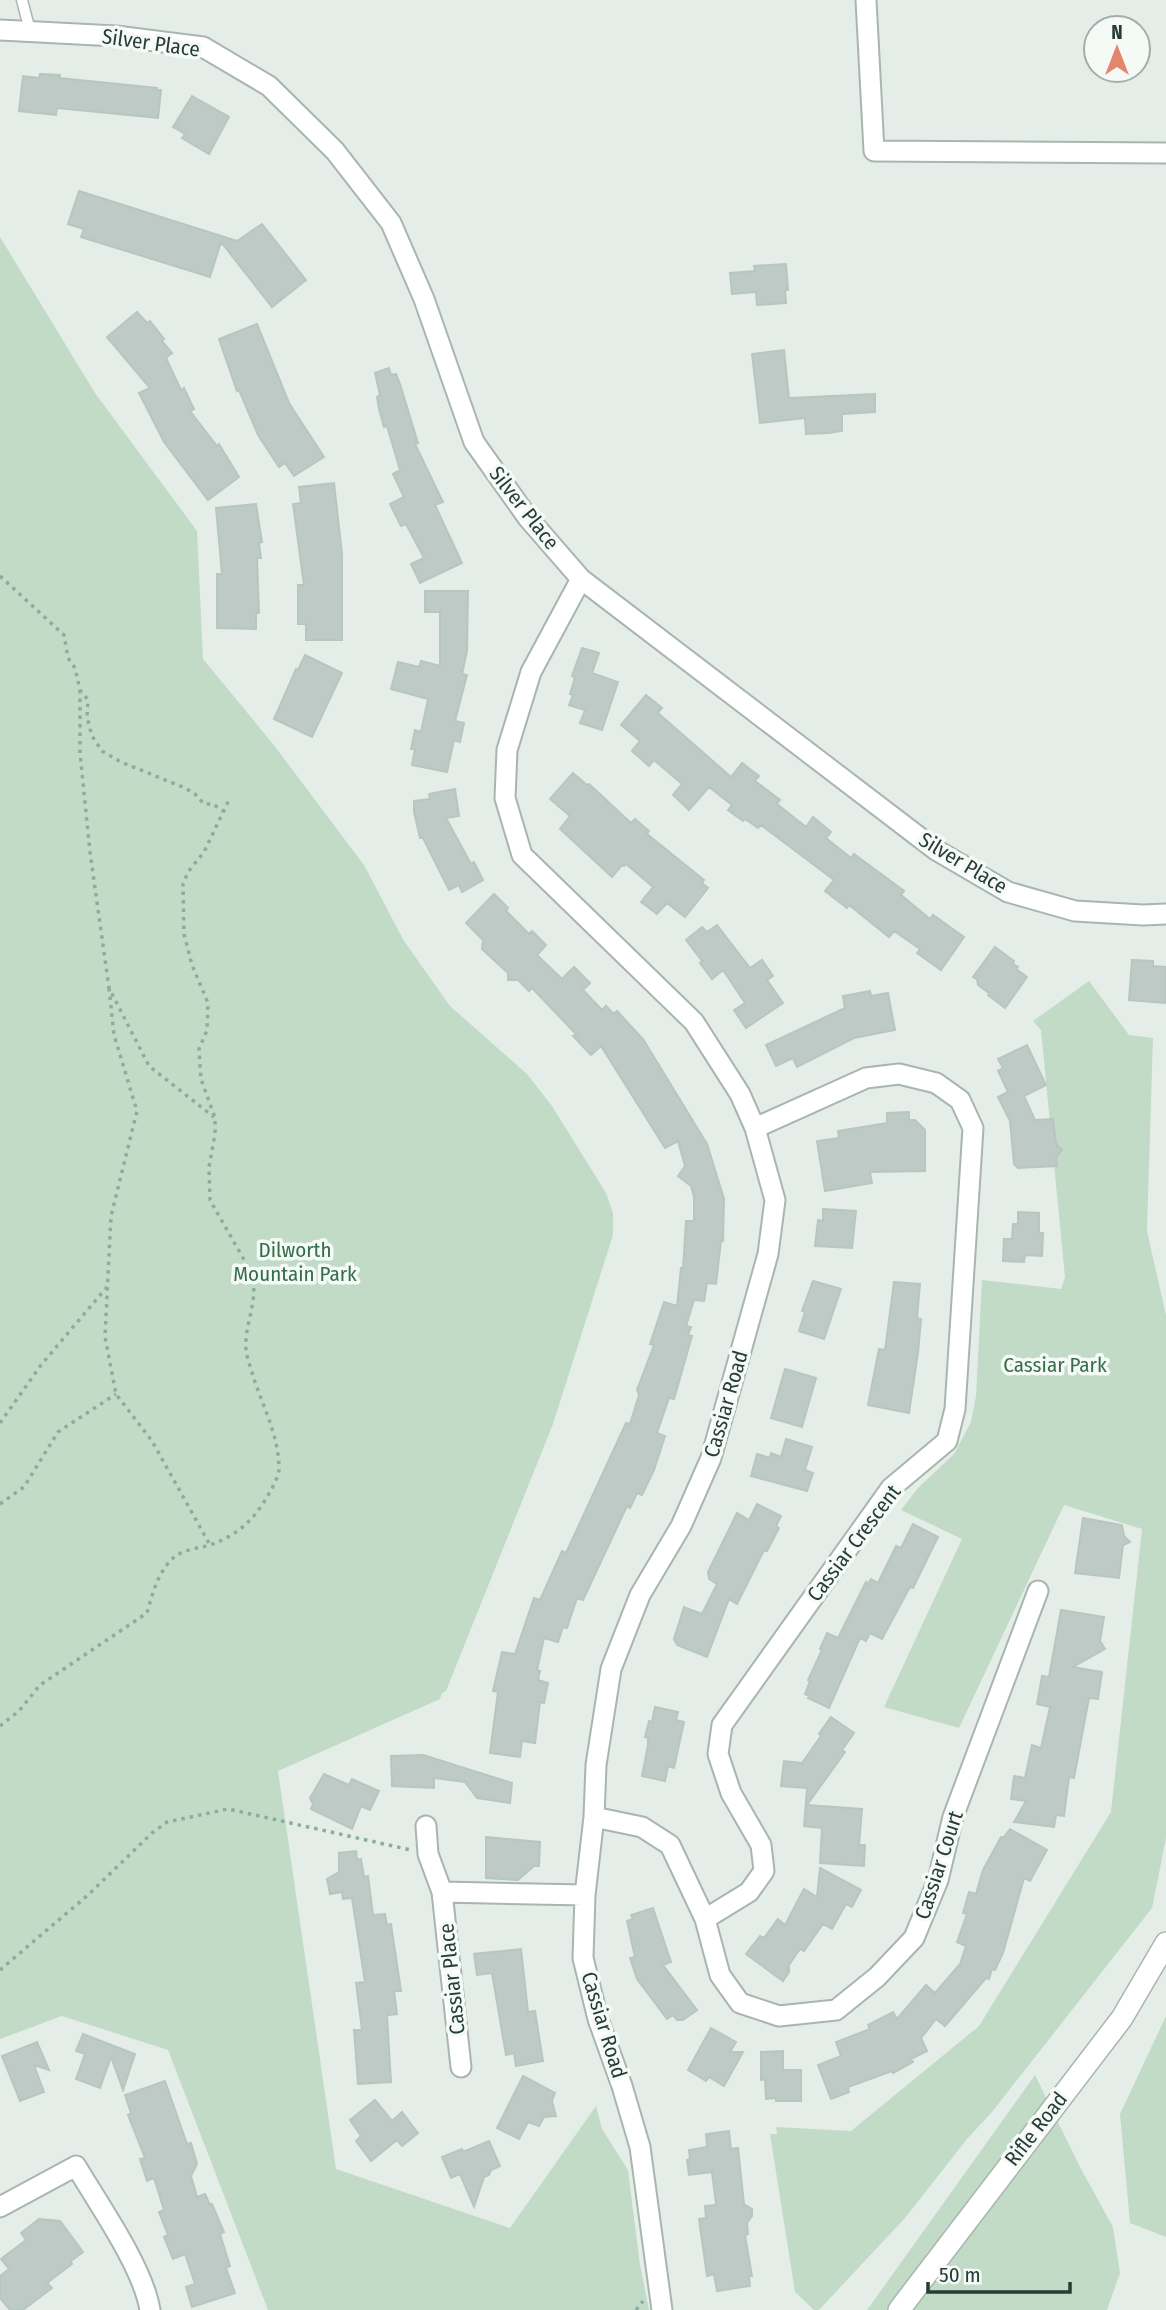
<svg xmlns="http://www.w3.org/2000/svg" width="1166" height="2310" font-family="'Fira Sans Condensed',sans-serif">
<rect width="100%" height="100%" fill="#e5ede9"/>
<path fill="#c1dbc7" d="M 0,237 L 95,393 L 197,531 L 203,659 L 273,744 L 364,865 L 404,941 L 450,1006 L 527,1074 L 552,1106 L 606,1193 L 613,1213 L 613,1235 L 553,1424 L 446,1691 L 442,1693 L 440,1699 L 278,1771 L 336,2169 L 510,2228 L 596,2106 L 602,2129 L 628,2170 L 640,2265 L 649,2310 L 268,2310 L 168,2050 L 62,2016 L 0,2039 Z
M 1089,981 L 1129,1035 L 1153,1038 L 1147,1231 L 1166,1315 L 1166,1838 L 1152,1908 L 992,2112 L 967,2139 L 905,2218 L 819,2310 L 814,2310 L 795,2292 L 770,2134 L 777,2134 L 776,2127 L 851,2131 L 979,2026 L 1111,1812 L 1142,1529 L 1064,1505 L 959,1728 L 884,1707 L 962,1539 L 901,1510 L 918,1488 L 954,1454 L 971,1422 L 976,1396 L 982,1280 L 1061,1289 L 1065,1277 L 1041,1030 L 1033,1021 Z
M 1166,2016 L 1166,2237 L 1130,2223 L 1120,2114 Z
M 1035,2075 L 1081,2169 L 1113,2227 L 1120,2273 L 1107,2310 L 867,2310 Z"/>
<path fill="#becac5" stroke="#b8c6c0" stroke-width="2" d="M 40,74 L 60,75 L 59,78 L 157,88 L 157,90 L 161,90 L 158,118 L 57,108 L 56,115 L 19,111 L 23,76 L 39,78 Z
M 192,96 L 229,117 L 209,154 L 182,138 L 185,134 L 173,127 Z
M 79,191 L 237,241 L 262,224 L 306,280 L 272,307 L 221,242 L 210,277 L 81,237 L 84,229 L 68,224 Z
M 786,264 L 788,290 L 785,290 L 786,303 L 757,305 L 756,292 L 732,294 L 730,273 L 755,271 L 754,266 Z
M 137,312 L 147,323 L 150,321 L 164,339 L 162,341 L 172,353 L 166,358 L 181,390 L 184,388 L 194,409 L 190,411 L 217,446 L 219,444 L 239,477 L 208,500 L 164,442 L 139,393 L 150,388 L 107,337 Z
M 257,324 L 289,403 L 324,457 L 294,476 L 285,463 L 279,467 L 258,435 L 239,390 L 237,391 L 219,339 Z
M 784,350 L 789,398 L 875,394 L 875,412 L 842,414 L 842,431 L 829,433 L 806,434 L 805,418 L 760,423 L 752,354 Z
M 389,368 L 391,375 L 396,374 L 400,384 L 418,443 L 415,444 L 443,502 L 435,505 L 462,563 L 420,583 L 411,564 L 424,558 L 406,524 L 401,526 L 390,504 L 404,497 L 393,474 L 400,470 L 387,426 L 384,427 L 379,409 L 377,397 L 380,395 L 375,373 Z
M 334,483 L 342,554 L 342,640 L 306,640 L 306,624 L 298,624 L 298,585 L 304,585 L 293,504 L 301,503 L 299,487 Z
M 256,504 L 262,542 L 259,543 L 261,558 L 257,558 L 259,613 L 256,613 L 256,629 L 217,628 L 217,574 L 222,574 L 216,508 Z
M 425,591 L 468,591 L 467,651 L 462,674 L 467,675 L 455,721 L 464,723 L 460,742 L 454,740 L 447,772 L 412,765 L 415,749 L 411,749 L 415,730 L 421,732 L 428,699 L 391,689 L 398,662 L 419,667 L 421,661 L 440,666 L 440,612 L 425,612 Z
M 582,648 L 599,653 L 592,673 L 618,682 L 602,730 L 580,723 L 585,710 L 569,705 L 573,695 L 570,694 L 575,677 L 572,676 Z
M 305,655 L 342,673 L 312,737 L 274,719 L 296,669 L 298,670 Z
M 646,695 L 662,708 L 658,713 L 731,777 L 742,763 L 759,776 L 755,781 L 780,800 L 777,804 L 806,827 L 813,817 L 831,832 L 826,838 L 851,858 L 854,854 L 904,891 L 901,895 L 930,919 L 933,915 L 964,937 L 941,970 L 917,953 L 920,949 L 894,931 L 889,937 L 849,905 L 847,908 L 825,891 L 834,880 L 761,825 L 758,828 L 745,819 L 743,821 L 728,810 L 732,805 L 709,787 L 689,810 L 673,795 L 682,784 L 654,760 L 649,766 L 632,751 L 640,741 L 621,725 Z
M 573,773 L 587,785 L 589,784 L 631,823 L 635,819 L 649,831 L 647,834 L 704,880 L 702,883 L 708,888 L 685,917 L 667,903 L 657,914 L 641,902 L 653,887 L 626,864 L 624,866 L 622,865 L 612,877 L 560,829 L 570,816 L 550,799 Z
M 455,789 L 459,816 L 446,818 L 471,864 L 474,862 L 483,880 L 462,892 L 459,885 L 449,890 L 423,838 L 420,838 L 414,812 L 414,801 L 430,799 L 429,794 Z
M 494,894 L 508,908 L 506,911 L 529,934 L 532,931 L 546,945 L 537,955 L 562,979 L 574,967 L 590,983 L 583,990 L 602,1010 L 606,1006 L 614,1014 L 617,1011 L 643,1039 L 707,1144 L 724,1199 L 723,1241 L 721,1241 L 716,1284 L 707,1283 L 704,1301 L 694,1300 L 686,1326 L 691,1327 L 688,1335 L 692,1336 L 674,1399 L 669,1398 L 657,1433 L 665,1436 L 654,1470 L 642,1495 L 637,1493 L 630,1508 L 627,1506 L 583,1600 L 577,1598 L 567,1628 L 563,1627 L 558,1642 L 544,1638 L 537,1670 L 540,1671 L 538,1680 L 548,1683 L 544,1703 L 540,1702 L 535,1743 L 522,1741 L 520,1757 L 490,1753 L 498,1692 L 493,1691 L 502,1652 L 515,1654 L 534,1598 L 540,1600 L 562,1551 L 566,1553 L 626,1423 L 630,1424 L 639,1395 L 637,1390 L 654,1345 L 650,1344 L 664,1302 L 677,1306 L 681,1268 L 683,1269 L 686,1221 L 694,1221 L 694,1197 L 691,1186 L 678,1176 L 685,1166 L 678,1141 L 665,1148 L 601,1046 L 591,1055 L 573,1036 L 576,1034 L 532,988 L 529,991 L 518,980 L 508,980 L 508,973 L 482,949 L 483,940 L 466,923 Z
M 717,925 L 750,968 L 762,960 L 773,976 L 767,980 L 783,1003 L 746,1028 L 734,1010 L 745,1003 L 723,970 L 712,979 L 700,963 L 702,961 L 686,940 L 702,927 L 707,932 Z
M 995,947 L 1014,961 L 1013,964 L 1018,967 L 1016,969 L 1027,977 L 1005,1008 L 988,995 L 989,993 L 978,985 L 977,979 L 973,977 Z
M 1132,960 L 1153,961 L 1153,966 L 1166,967 L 1166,1003 L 1129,1000 Z
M 870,991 L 871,996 L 888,993 L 895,1030 L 854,1038 L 797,1067 L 793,1058 L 776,1066 L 766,1045 L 845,1008 L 843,996 Z
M 1027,1045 L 1046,1085 L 1024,1096 L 1035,1120 L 1053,1119 L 1056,1144 L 1062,1150 L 1056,1157 L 1057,1166 L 1018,1168 L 1014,1164 L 1010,1121 L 998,1097 L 1008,1092 L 998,1071 L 1003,1068 L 998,1059 Z
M 909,1112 L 909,1120 L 915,1120 L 925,1130 L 925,1171 L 870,1172 L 872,1183 L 825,1191 L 817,1141 L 839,1138 L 838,1131 L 887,1123 L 887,1113 Z
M 823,1209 L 856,1211 L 852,1248 L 815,1246 L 818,1220 L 823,1221 Z
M 1018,1212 L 1039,1213 L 1039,1233 L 1043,1233 L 1042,1256 L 1025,1255 L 1024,1262 L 1003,1261 L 1004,1239 L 1012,1239 L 1013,1224 L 1018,1224 Z
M 813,1281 L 841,1289 L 824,1339 L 799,1331 L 805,1312 L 802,1311 Z
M 894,1282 L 920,1284 L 917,1318 L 921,1319 L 918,1353 L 909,1413 L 868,1405 L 879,1349 L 885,1350 Z
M 785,1369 L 816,1378 L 802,1427 L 771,1418 Z
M 786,1439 L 812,1447 L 805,1470 L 813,1473 L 807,1491 L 751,1476 L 757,1454 L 770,1458 L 771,1453 L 781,1457 Z
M 757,1504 L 781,1516 L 776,1526 L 779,1528 L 767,1551 L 764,1550 L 737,1604 L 729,1599 L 707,1657 L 677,1645 L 674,1639 L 684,1607 L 702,1614 L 717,1584 L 709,1579 L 708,1572 L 737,1513 L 749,1520 Z
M 1083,1518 L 1122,1525 L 1124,1536 L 1130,1542 L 1123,1545 L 1119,1578 L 1075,1573 Z
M 913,1524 L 938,1537 L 913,1588 L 910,1587 L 882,1639 L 870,1633 L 866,1641 L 860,1638 L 829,1708 L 808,1698 L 809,1696 L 805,1694 L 810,1681 L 808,1680 L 822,1650 L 820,1649 L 827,1633 L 838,1638 L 866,1582 L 868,1584 L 871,1579 L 878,1583 L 896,1546 L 901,1548 Z
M 1061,1610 L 1104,1617 L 1100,1641 L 1105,1649 L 1073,1667 L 1102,1672 L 1098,1699 L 1089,1698 L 1074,1778 L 1069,1777 L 1064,1816 L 1056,1815 L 1054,1827 L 1014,1822 L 1026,1801 L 1011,1799 L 1014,1776 L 1025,1778 L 1032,1745 L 1041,1748 L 1050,1707 L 1037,1704 L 1042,1676 L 1049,1677 Z
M 655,1707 L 678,1712 L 676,1720 L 684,1722 L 674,1768 L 668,1766 L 665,1781 L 642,1776 L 648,1745 L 648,1738 L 645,1737 L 649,1721 L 652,1722 Z
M 831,1717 L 854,1733 L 842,1750 L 845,1752 L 807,1805 L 862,1809 L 859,1845 L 865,1845 L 864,1866 L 820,1863 L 822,1828 L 804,1826 L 807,1788 L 781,1786 L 784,1761 L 802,1763 L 821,1736 L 819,1734 Z
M 423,1755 L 512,1783 L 510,1803 L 477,1798 L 465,1782 L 434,1778 L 434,1788 L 392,1786 L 391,1756 Z
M 324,1774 L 349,1785 L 352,1779 L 379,1791 L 370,1810 L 361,1806 L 352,1829 L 311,1809 L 313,1804 L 310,1798 Z
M 1010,1829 L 1047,1850 L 1030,1881 L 1024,1878 L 1003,1953 L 995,1970 L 992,1969 L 989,1979 L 986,1978 L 945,2026 L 936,2019 L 921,2038 L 927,2051 L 911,2059 L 913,2062 L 893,2073 L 892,2071 L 848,2087 L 849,2092 L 831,2099 L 818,2065 L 841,2056 L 836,2042 L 870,2029 L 868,2025 L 893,2012 L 897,2019 L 926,1985 L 935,1993 L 960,1964 L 966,1946 L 957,1942 L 967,1914 L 963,1913 L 969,1892 L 976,1894 L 983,1870 L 1001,1837 L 1003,1838 Z
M 486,1837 L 540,1842 L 539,1866 L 534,1866 L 518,1880 L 486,1878 Z
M 356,1851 L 357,1860 L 361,1859 L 364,1877 L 368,1876 L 373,1915 L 385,1914 L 387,1925 L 391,1924 L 401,1991 L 394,1991 L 397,2014 L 387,2015 L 391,2082 L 358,2084 L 354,2030 L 362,2030 L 356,1983 L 365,1982 L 352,1898 L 343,1899 L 342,1892 L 330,1894 L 327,1879 L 339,1872 L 339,1853 Z
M 820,1868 L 861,1890 L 852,1907 L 846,1904 L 832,1929 L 823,1924 L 804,1951 L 800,1949 L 789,1965 L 789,1972 L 783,1981 L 746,1954 L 760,1936 L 764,1938 L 778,1919 L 785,1925 L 804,1889 L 817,1897 Z
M 653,1908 L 671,1962 L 663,1965 L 697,2010 L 683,2020 L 677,2020 L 673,2015 L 667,2019 L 637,1979 L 630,1958 L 635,1957 L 627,1921 L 633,1919 L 631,1915 Z
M 521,1949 L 528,2012 L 535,2011 L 543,2061 L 516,2066 L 514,2053 L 506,2055 L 492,1973 L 477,1975 L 474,1954 Z
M 711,2028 L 736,2042 L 730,2052 L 743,2052 L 724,2086 L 709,2077 L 706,2081 L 688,2070 Z
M 83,2034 L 135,2054 L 123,2090 L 111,2057 L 100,2088 L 76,2079 L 85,2054 L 76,2051 Z
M 37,2042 L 49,2070 L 34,2065 L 44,2092 L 20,2101 L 2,2056 Z
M 783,2051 L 783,2070 L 801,2070 L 801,2101 L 776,2101 L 776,2098 L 766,2099 L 765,2079 L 761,2080 L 761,2052 Z
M 523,2076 L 555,2093 L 552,2101 L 556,2116 L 544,2117 L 539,2126 L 528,2122 L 519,2139 L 497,2128 Z
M 165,2081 L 187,2144 L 191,2143 L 197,2164 L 191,2176 L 197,2197 L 205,2194 L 210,2205 L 212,2204 L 224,2232 L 220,2234 L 230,2266 L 226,2268 L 235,2293 L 192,2307 L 186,2287 L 195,2284 L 185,2254 L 173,2259 L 164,2237 L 168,2235 L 159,2212 L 164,2210 L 154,2178 L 147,2181 L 140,2159 L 145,2158 L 128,2115 L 131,2113 L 125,2095 Z
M 375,2100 L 392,2121 L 402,2112 L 418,2133 L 402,2146 L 397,2140 L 371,2161 L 356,2141 L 361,2136 L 350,2120 Z
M 729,2131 L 731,2149 L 738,2148 L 744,2204 L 752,2209 L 752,2216 L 747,2223 L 748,2234 L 745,2235 L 752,2276 L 749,2276 L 750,2286 L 717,2291 L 714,2274 L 707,2276 L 699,2219 L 706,2218 L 705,2206 L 716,2205 L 712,2172 L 689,2175 L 687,2160 L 690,2159 L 689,2150 L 707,2147 L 706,2134 Z
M 489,2141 L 500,2166 L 491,2170 L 489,2175 L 484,2177 L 474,2207 L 460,2174 L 451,2178 L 442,2157 L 462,2149 L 463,2152 Z
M 39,2219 L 60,2221 L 83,2252 L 71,2261 L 72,2264 L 47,2283 L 52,2288 L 23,2310 L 10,2310 L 0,2298 L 0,2276 L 9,2269 L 1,2259 L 26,2240 L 21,2233 Z"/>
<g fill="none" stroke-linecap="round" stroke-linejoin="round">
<defs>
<path id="service" d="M 22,0 L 30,31"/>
<path id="minor" d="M 866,0 L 874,151 L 1166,153
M 0,30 L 116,36 L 203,47 L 269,86 L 335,151 L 391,223 L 424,299 L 474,442 L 528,518 L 581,579 L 936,850 L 1008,892 L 1075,911 L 1143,915 L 1166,914
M 581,579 L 531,672 L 507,750 L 505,798 L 522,855 L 694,1022 L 740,1094 L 755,1128 L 775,1200 L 768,1254 L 711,1458 L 681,1526 L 640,1595 L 611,1669 L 596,1765 L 594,1817 L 585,1895 L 583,1958 L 598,2019 L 622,2086 L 640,2147 L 662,2310
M 594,1817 L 642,1827 L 670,1845 L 705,1919 L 749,1892 L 764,1871 L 761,1845 L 731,1793 L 718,1754 L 722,1725 L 891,1488 L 947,1441 L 955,1409 L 973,1128 L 960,1100 L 936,1083 L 899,1074 L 866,1078 L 755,1128
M 426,1826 L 428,1854 L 442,1892
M 705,1919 L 720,1975 L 740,2003 L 779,2016 L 836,2010 L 877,1977 L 914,1938 L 938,1880 L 953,1817 L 1038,1591
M 461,2067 L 442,1892 L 585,1895
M 0,2207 L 76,2166 C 99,2205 143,2267 150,2310"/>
<path id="tertiary" d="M 899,2310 L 1122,2018 L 1166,1943"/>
</defs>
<use href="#service" stroke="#a8b5b0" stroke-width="13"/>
<use href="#minor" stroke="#a8b5b0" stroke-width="23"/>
<use href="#tertiary" stroke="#a8b5b0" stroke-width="24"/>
<path stroke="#8aada0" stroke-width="3.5" stroke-dasharray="3.5 5" stroke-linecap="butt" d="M 0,576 L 64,635 L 68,658 L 75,668 L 80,690 L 88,700 L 87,717 L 92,736 L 102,751 L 121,762 L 185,788 L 195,794 L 204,804 L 213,804 L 223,811
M 80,690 L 80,753 L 90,852 L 109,988 L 149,1066 L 214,1117
M 109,988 L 114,1035 L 137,1111 L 111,1216 L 105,1337 L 116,1394 L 152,1441 L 210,1545
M 0,1423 L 41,1365 L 107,1287
M 0,1504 L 24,1487 L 58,1432 L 116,1394
M 0,1726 L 19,1711 L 40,1685 L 147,1613 C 152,1595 157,1575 171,1560 C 183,1547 205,1549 220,1541 C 229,1537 240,1530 247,1523 C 257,1515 279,1481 279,1469 C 279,1436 263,1407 253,1376 C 251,1368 247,1359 246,1350 C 244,1322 260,1301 251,1272 L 210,1200 L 209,1167 L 215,1134 L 215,1118 L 201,1079 L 199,1049 L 207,1030 L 208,1003 L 192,965 L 184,934 L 183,884 L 188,872 L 204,852 L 229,800
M 0,1970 L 88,1895 L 152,1833 L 167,1822 L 228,1809 L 411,1850
M 636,2310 L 643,2301"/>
<use href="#service" stroke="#fff" stroke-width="10"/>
<use href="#minor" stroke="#fff" stroke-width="19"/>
<use href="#tertiary" stroke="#fff" stroke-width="21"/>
</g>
<g text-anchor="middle" stroke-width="7" stroke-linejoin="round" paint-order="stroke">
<g font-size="21" fill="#263d36" stroke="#f6faf7">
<text transform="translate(151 43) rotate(8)" y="7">Silver Place</text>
<text transform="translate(524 508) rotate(52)" y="7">Silver Place</text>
<text transform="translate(963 863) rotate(31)" y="7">Silver Place</text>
<text transform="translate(726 1404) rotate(-74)" y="7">Cassiar Road</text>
<text transform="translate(854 1543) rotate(-53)" y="7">Cassiar Crescent</text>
<text transform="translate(939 1865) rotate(-72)" y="7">Cassiar Court</text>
<text transform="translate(452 1979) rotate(-96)" y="7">Cassiar Place</text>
<text transform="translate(604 2025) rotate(73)" y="7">Cassiar Road</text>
<text transform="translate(1036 2129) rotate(-52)" y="7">Rifle Road</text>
</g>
<g font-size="21" fill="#356f49" stroke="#f6faf7">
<text x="295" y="1257">Dilworth<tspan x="295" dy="24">Mountain Park</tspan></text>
<text x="1055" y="1372">Cassiar Park</text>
</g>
</g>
<g transform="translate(1117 49)"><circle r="33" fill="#f6faf7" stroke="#a3aeaa" stroke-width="2"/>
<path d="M0-5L12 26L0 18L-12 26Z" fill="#e3866e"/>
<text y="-10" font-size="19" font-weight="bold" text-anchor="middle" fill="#263d36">N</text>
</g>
<path d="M928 2282v10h142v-10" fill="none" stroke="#263d36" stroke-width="3.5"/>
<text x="939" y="2282" font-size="21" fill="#263d36" stroke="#f6faf7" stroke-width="5" paint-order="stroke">50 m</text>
</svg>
